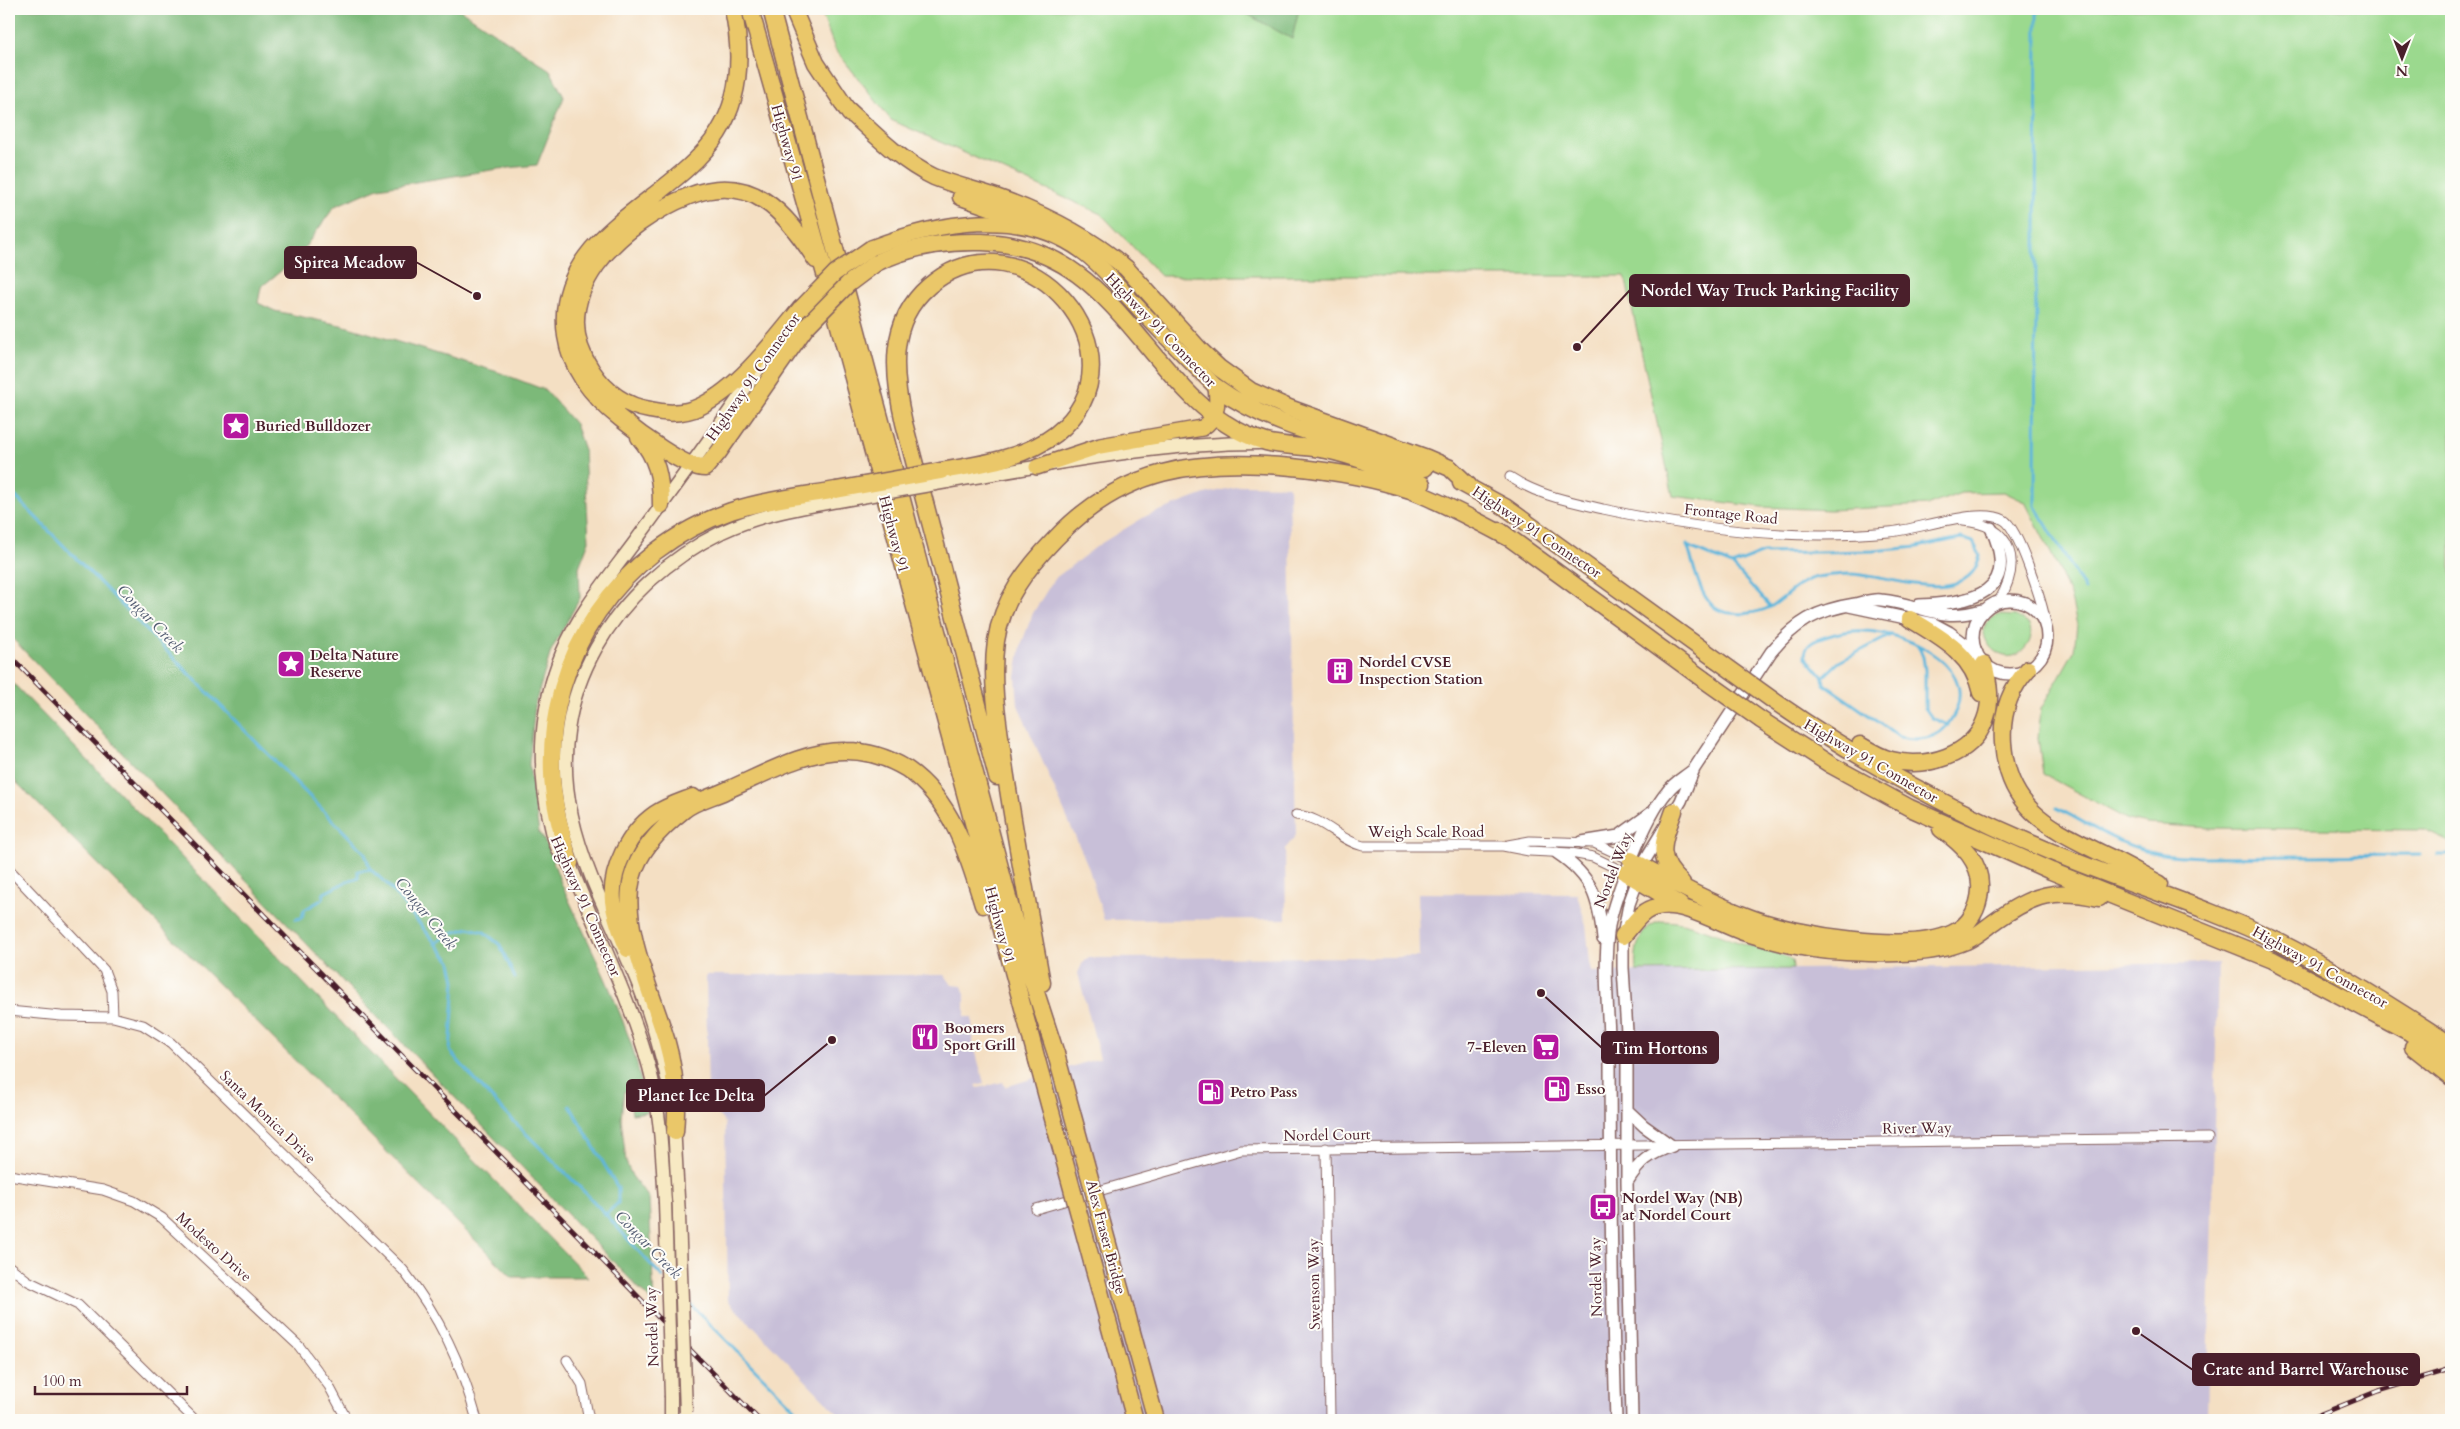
<svg xmlns="http://www.w3.org/2000/svg" width="2460" height="1429" font-family="Cardo,serif">
<rect width="100%" height="100%" fill="#fdfcf7"/>
<filter id="ink" filterUnits="userSpaceOnUse"><feTurbulence type="fractalNoise" baseFrequency=".02" numOctaves="2"/><feDisplacementMap in="SourceGraphic" scale="10" xChannelSelector="R" yChannelSelector="G"/><feConvolveMatrix kernelMatrix="1 2 1 2 8 2 1 2 1" color-interpolation-filters="sRGB"/></filter>
<filter id="wash" filterUnits="userSpaceOnUse"><feTurbulence type="fractalNoise" baseFrequency=".0096" numOctaves="4" result="noise"/><feDisplacementMap in="SourceGraphic" scale="20" xChannelSelector="R" yChannelSelector="G"/><feGaussianBlur stdDeviation="1.12" result="paint"/><feColorMatrix in="noise" values="0 0 0 0 0 0 0 0 0 0 0 0 0 0 0 0 0 1.4 0 .05"/><feComposite in="paint" operator="in"/></filter>
<g filter="url(#wash)">
<rect width="100%" height="100%" fill="#f4dfc3"/>
<path fill="#c8bfd8" d="M 1244,485 L 1289,486 L 1296,835 L 1285,849 L 1286,919 L 1104,920 L 1088,866 L 1018,705 L 1016,677 L 1021,645 L 1033,613 L 1054,579 L 1100,544 L 1146,516 L 1205,494 Z
M 1418,893 L 1577,894 L 1586,925 L 1591,972 L 2218,963 L 2207,1420 L 844,1420 L 728,1301 L 725,1123 L 708,1103 L 706,975 L 945,975 L 952,985 L 962,986 L 965,994 L 965,1017 L 972,1017 L 973,1042 L 984,1083 L 976,1085 L 978,1088 L 1003,1082 L 1005,1087 L 1100,1058 L 1078,973 L 1083,962 L 1089,958 L 1419,957 Z"/>
<path fill="#9bd98e" stroke="#727c5c" d="M 820,9 L 2451,9 L 2451,843 L 2424,830 L 2211,828 L 2147,824 L 2128,820 L 2043,774 L 2038,738 L 2041,709 L 2074,651 L 2077,625 L 2071,598 L 2060,571 L 2025,502 L 2004,492 L 1961,493 L 1929,505 L 1830,510 L 1762,507 L 1673,496 L 1625,276 L 1161,276 L 1101,214 L 891,120 L 835,49 Z
M 1999,615 L 2016,616 L 2029,625 C 2032,632 2032,640 2026,647 C 2002,678 1962,624 1999,615 Z
M 1663,921 C 1691,921 1718,936 1744,944 C 1760,949 1777,952 1792,960 L 1793,969 L 1636,971 C 1634,949 1639,925 1663,921 Z"/>
<path fill="#7cb979" stroke="#636c52" d="M 9,9 L 459,9 L 550,70 L 564,97 L 537,165 L 498,169 L 378,188 L 335,206 L 297,258 L 261,287 L 258,303 L 275,311 L 345,326 L 498,372 L 545,390 L 575,424 L 584,450 L 589,541 L 579,567 L 580,598 L 551,651 L 535,704 L 529,764 L 539,833 C 549,843 555,870 562,885 C 585,936 611,986 629,1038 C 638,1062 642,1088 647,1112 L 632,1114 L 628,1091 L 624,1091 L 621,1118 L 626,1162 L 632,1176 L 649,1198 L 654,1304 L 9,635 Z
M 1238,9 L 1299,9 L 1292,39 Z
M 9,679 L 588,1277 L 512,1277 L 9,775 Z"/>
<g fill="none" stroke-linecap="round" stroke-linejoin="round">
<path stroke="#5eb6dc" stroke-width="3" d="M 2037,9 L 2035,506 L 2085,589
M 9,490 L 365,853 L 370,869 L 387,884 L 451,962 L 455,981 L 450,1051 C 495,1106 547,1153 596,1204 C 619,1228 640,1254 663,1277
M 1687,545 C 1694,564 1699,599 1717,609 C 1732,617 1758,614 1772,606 C 1785,598 1795,585 1810,579 C 1821,575 1835,575 1848,574 C 1884,573 1970,611 1980,555 L 1973,542 L 1961,538 L 1917,547 L 1873,551 L 1763,553 L 1732,565
M 1687,546 L 1732,565 L 1771,607
M 1918,645 L 1923,657 L 1925,670 L 1925,708 L 1932,718 L 1948,725
M 1823,677 L 1805,656 C 1805,644 1815,640 1825,637 C 1837,633 1850,630 1863,631 C 1908,632 1989,669 1948,724 C 1936,740 1918,741 1900,737 L 1824,684 L 1823,677 L 1839,662 L 1891,635
M 2057,808 C 2086,823 2116,843 2148,851 C 2166,856 2184,856 2202,857 L 2420,855
M 2438,855 L 2451,855
M 296,919 L 302,918 L 304,910 L 323,899 L 324,893 L 348,881 L 358,878 L 358,871 L 370,869
M 435,944 L 449,934 L 469,928 L 484,932 L 500,945 L 515,978
M 570,1106 L 618,1188 L 618,1203 L 605,1215
M 685,1299 L 806,1420"/>
</g>
</g>
<g filter="url(#ink)">
<g fill="none" stroke-linecap="round" stroke-linejoin="round">
<defs>
<path id="minor" d="M 1510,477 C 1539,496 1570,501 1603,509 C 1695,529 1794,541 1889,532 C 1918,530 1980,506 2004,520 C 2019,529 2043,605 2046,624
M 1963,521 C 2013,525 2022,562 1999,601
M 1296,815 C 1323,817 1338,840 1363,846 L 1503,846 L 1529,851 L 1571,853 L 1593,857 L 1626,873
M 1508,845 L 1530,841 L 1594,843 L 1631,860
M 9,869 L 104,970 L 112,991 L 113,1017 L 143,1025 L 171,1043 L 403,1270 C 440,1317 461,1363 477,1420
M 9,1011 L 61,1016 L 113,1017
M 1326,1148 L 1330,1420
M 9,1175 L 103,1190 L 134,1201 L 162,1218 L 299,1346 L 329,1386 L 347,1420
M 1036,1209 L 1241,1150 L 2208,1138
M 10,1267 L 28,1281 L 78,1305 L 195,1420
M 567,1360 L 582,1384 L 589,1420
M 9,1416 L 14,1420"/>
<path id="tertiary" d="M1973 637a37 37 0 1 1 74 0a37 37 0 1 1-74 0Z
M 1919,605 C 1971,603 2022,594 1991,528
M 1849,606 L 1934,624 L 1949,632 L 1977,653
M 1582,842 L 1619,836 L 1651,813
M 1557,853 C 1593,877 1599,899 1603,939
M 1627,1110 L 1644,1126 L 1672,1146
M 1627,1182 C 1640,1161 1649,1154 1672,1146
M 1616,1420 C 1612,1302 1610,1184 1610,1066 C 1610,1020 1602,972 1609,926 C 1615,895 1646,816 1667,792 C 1673,783 1685,777 1693,770
M 1632,1420 L 1627,1182 L 1627,1032 L 1623,968 L 1623,936 L 1629,904 L 1645,860 L 1681,801 L 1694,769 L 1771,652 C 1796,622 1816,610 1855,604 C 1863,602 1873,599 1881,600 C 1923,604 1937,623 1982,610"/>
<path id="secondary" d="M 947,482 C 1048,465 1157,443 1259,443
M 668,1082 C 659,1045 649,1009 634,974 C 612,922 584,871 572,816 C 544,694 614,585 722,532 C 758,515 799,508 838,501
M 674,1124 L 679,1216
M 665,1202 C 662,1158 661,1111 649,1067 C 630,998 597,934 571,867 C 569,861 563,859 560,853 C 555,845 552,832 550,822 C 536,767 540,706 562,653 C 579,612 608,578 634,543 C 678,483 722,423 764,361
M 671,1397 L 671,1420"/>
<path id="trunk" d="M 871,248 C 937,222 1021,206 1082,251 C 1102,265 1117,285 1133,302 C 1160,331 1188,359 1216,387 C 1218,404 1218,418 1202,428 L 1100,446 L 1037,467"/>
<path id="motorway" d="M 733,9 C 742,51 742,95 718,133 C 673,204 551,233 566,336 C 571,370 594,398 621,419 C 637,432 686,469 705,468 L 718,453 L 806,327
M 750,9 L 825,274 L 1037,1060
M 771,9 L 1021,946 L 1056,1054
M 793,9 L 816,63 L 850,114
M 844,106 C 872,132 900,161 934,177 C 954,185 975,190 996,197 C 1044,214 1087,235 1126,268 L 1201,351 L 1219,368 L 1251,391 L 1289,408 L 1427,458 L 1450,468 L 1469,486
M 961,197 L 1024,219 L 1041,229
M 876,263 C 910,246 945,241 982,242 C 1078,245 1115,311 1172,375 C 1188,393 1204,410 1225,423 C 1237,431 1252,438 1266,442 C 1285,447 1306,446 1326,450 C 1359,457 1390,471 1422,484
M 801,308 C 774,341 740,387 701,406 C 685,414 667,414 650,410 C 625,406 606,392 592,371 C 541,295 623,222 689,196 C 751,172 785,211 816,260
M 1216,387 C 1277,432 1354,442 1425,468
M 639,437 C 657,458 661,477 661,505
M 941,471 C 979,465 1025,458 1056,434 C 1154,356 1024,205 929,286 C 887,322 893,375 904,423 L 997,777
M 1461,483 L 1505,507 L 1717,660
M 1500,531 L 1703,679
M 1910,619 C 1941,638 1973,654 1981,693
M 2028,669 C 2009,690 2001,715 2003,743 C 2008,810 2049,827 2103,854 C 2123,863 2141,874 2160,884
M 1774,701 C 1868,766 1967,819 2074,861 C 2142,888 2211,909 2277,941 C 2337,971 2395,1008 2451,1045
M 1761,720 L 1831,765 L 1910,808 L 2051,871 L 2273,960 L 2409,1032 L 2451,1061
M 1860,745 C 1870,751 1880,757 1891,760 C 1926,769 1972,756 1985,720 C 1992,702 1989,683 1984,664
M 1674,811 C 1663,842 1654,858 1682,883
M 1631,860 C 1670,881 1710,903 1751,918 C 1796,935 1909,954 1953,933 C 1970,925 1979,908 1980,890 C 1982,862 1962,844 1941,829
M 570,863 C 562,834 553,805 552,774 C 547,655 619,550 731,511 C 765,500 801,496 836,490
M 1626,873 L 1680,905
M 1623,936 C 1633,925 1641,910 1657,907 C 1682,900 1721,925 1746,933 C 1778,943 1813,951 1846,952 C 1884,954 1930,956 1966,941 C 1977,936 1987,927 1997,920 C 2033,894 2056,888 2099,898
M 628,949 C 622,935 615,917 613,901 C 610,870 629,832 655,814 C 667,806 680,802 693,797
M 1042,983 C 1029,912 1016,841 1005,770 C 999,728 990,684 996,641 C 1002,600 1027,568 1055,539 C 1123,467 1198,458 1292,467 C 1332,471 1371,477 1410,490 C 1444,503 1477,521 1509,538
M 2413,1047 L 2451,1077
M 675,1132 C 678,1099 675,1070 666,1039 C 652,992 620,925 632,878 C 639,850 662,827 684,810 C 695,801 712,797 725,791 C 763,775 804,750 846,751 C 867,751 889,758 907,769 C 952,800 968,855 983,905"/>
</defs>
<use href="#minor" stroke="#866260" stroke-width="11"/>
<use href="#tertiary" stroke="#866260" stroke-width="14"/>
<use href="#secondary" stroke="#866260" stroke-width="15"/>
<use href="#trunk" stroke="#866260" stroke-width="18"/>
<use href="#motorway" stroke="#866260" stroke-width="19"/>
<use href="#minor" stroke="#fff" stroke-width="9"/>
<use href="#tertiary" stroke="#fff" stroke-width="11"/>
<use href="#secondary" stroke="#f7e9c3" stroke-width="12"/>
<use href="#trunk" stroke="#eac769" stroke-width="15"/>
<use href="#motorway" stroke="#eac769" stroke-width="16"/>
<defs>
<path id="rail" d="M 9,655 L 759,1420
M 2306,1420 L 2378,1391 L 2451,1369"/>
</defs>
<use href="#rail" stroke="#4a1f2b" stroke-width="5"/>
<use href="#rail" stroke="#fdfcf7" stroke-width="3" stroke-dasharray="9" stroke-linecap="butt"/>
<defs>
<path id="secondary-bridge" d="M 838,501 L 947,482
M 665,1202 L 671,1397
M 679,1216 L 686,1412"/>
<path id="trunk-bridge" d="M 801,308 L 835,273 L 871,248"/>
<path id="motorway-bridge" d="M 806,327 L 848,284 L 876,263
M 836,490 L 941,471
M 1717,660 L 1774,701
M 1703,679 L 1761,720
M 1056,1054 L 1156,1420
M 1037,1060 L 1135,1420"/>
</defs>
<use href="#secondary-bridge" stroke="#866260" stroke-width="15" stroke-linecap="butt"/>
<use href="#trunk-bridge" stroke="#866260" stroke-width="18" stroke-linecap="butt"/>
<use href="#motorway-bridge" stroke="#866260" stroke-width="19" stroke-linecap="butt"/>
<use href="#secondary-bridge" stroke="#f7e9c3" stroke-width="12"/>
<use href="#trunk-bridge" stroke="#eac769" stroke-width="15"/>
<use href="#motorway-bridge" stroke="#eac769" stroke-width="16"/>
</g>
</g>
<defs>
<symbol id="sight-square" viewBox="-11 -11 22 22"><rect x="-9" y="-9" width="18" height="18" rx="4" fill="#b5179e" stroke="#fdfcf7"/><path d="M0-6L1.8-2.2L6-1.7L2.9 1.2L3.7 5.4L0 3.3L-3.7 5.4L-2.9 1.2L-6-1.7L-1.8-2.2Z" fill="#fff"/></symbol>
<symbol id="building-square" viewBox="-11 -11 22 22"><rect x="-9" y="-9" width="18" height="18" rx="4" fill="#b5179e" stroke="#fdfcf7"/><path d="M-4-6H4V6H1V3H-1V6H-4ZM-2.5-4.3h1.7v1.8h-1.7ZM.8-4.3h1.7v1.8H.8ZM-2.5-1h1.7V.8h-1.7ZM.8-1h1.7V.8H.8Z" fill="#fff"/></symbol>
<symbol id="restaurant-square" viewBox="-11 -11 22 22"><rect x="-9" y="-9" width="18" height="18" rx="4" fill="#b5179e" stroke="#fdfcf7"/><path d="M-5-6h1v4h1v-4h1v4h1v-4h1v5L-1.5 .5V6h-2V.5L-5-1ZM5-6V6H3V1.5H1.5Q1.5-4 5-6Z" fill="#fff"/></symbol>
<symbol id="supermarket-square" viewBox="-11 -11 22 22"><rect x="-9" y="-9" width="18" height="18" rx="4" fill="#b5179e" stroke="#fdfcf7"/><path d="M-6-5.5h2.5l.6 2H6L4.5 2H-2.5L-4.4-4H-6ZM-1.5 3.2a1.3 1.3 0 1 0 .1 0ZM3 3.2a1.3 1.3 0 1 0 .1 0Z" fill="#fff"/></symbol>
<symbol id="fuel-square" viewBox="-11 -11 22 22"><rect x="-9" y="-9" width="18" height="18" rx="4" fill="#b5179e" stroke="#fdfcf7"/><path d="M-5.5-6h7V0h2V4h1.3V-2.5L3-4.5l.8-.8L6-3V5H2.5V1h-1V6h-7ZM-4.2-4.7v3.2H.2V-4.7Z" fill="#fff"/></symbol>
<symbol id="bus-square" viewBox="-11 -11 22 22"><rect x="-9" y="-9" width="18" height="18" rx="4" fill="#b5179e" stroke="#fdfcf7"/><path d="M-5-6H5V4H4V6H2V4H-2V6H-4V4H-5ZM-3.5-4V0h7V-4ZM-3.5 1.2v1.5H-2V1.2ZM2 1.2v1.5H3.5V1.2Z" fill="#fff"/></symbol>
</defs>
<g fill-rule="evenodd">
<use href="#sight-square" x="220" y="410" width="32" height="32"/>
<use href="#sight-square" x="275" y="648" width="32" height="32"/>
<use href="#building-square" x="1324" y="655" width="32" height="32"/>
<use href="#restaurant-square" x="909" y="1021" width="32" height="32"/>
<use href="#supermarket-square" x="1530" y="1031" width="32" height="32"/>
<use href="#fuel-square" x="1541" y="1073" width="32" height="32"/>
<use href="#fuel-square" x="1195" y="1076" width="32" height="32"/>
<use href="#bus-square" x="1587" y="1191" width="32" height="32"/>
</g>
<g text-anchor="middle" stroke-width="4" stroke-linejoin="round" paint-order="stroke">
<g font-size="15" fill="#4a1f2b" stroke="#fdfcf7">
<text transform="translate(787 143) rotate(74)" y="5">Highway 91</text>
<text transform="translate(1161 330) rotate(46)" y="5">Highway 91 Connector</text>
<text transform="translate(753 377) rotate(-55)" y="5">Highway 91 Connector</text>
<text transform="translate(1731 514) rotate(6)" y="5">Frontage Road</text>
<text transform="translate(1537 532) rotate(34)" y="5">Highway 91 Connector</text>
<text transform="translate(894 534) rotate(75)" y="5">Highway 91</text>
<text transform="translate(1871 761) rotate(30)" y="5">Highway 91 Connector</text>
<text x="1426" y="837">Weigh Scale Road</text>
<text transform="translate(1613 870) rotate(-69)" y="5">Nordel Way</text>
<text transform="translate(586 906) rotate(66)" y="5">Highway 91 Connector</text>
<text transform="translate(1000 925) rotate(75)" y="5">Highway 91</text>
<text transform="translate(2320 967) rotate(29)" y="5">Highway 91 Connector</text>
<text transform="translate(268 1117) rotate(44)" y="5">Santa Monica Drive</text>
<text transform="translate(1917 1128) rotate(-1)" y="5">River Way</text>
<text transform="translate(1327 1135) rotate(-1)" y="5">Nordel Court</text>
<text transform="translate(1106 1237) rotate(75)" y="5">Alex Fraser Bridge</text>
<text transform="translate(214 1247) rotate(42)" y="5">Modesto Drive</text>
<text transform="translate(1596 1277) rotate(-91)" y="5">Nordel Way</text>
<text transform="translate(1314 1284) rotate(-91)" y="5">Swenson Way</text>
<text transform="translate(652 1327) rotate(-92)" y="5">Nordel Way</text>
</g>
<g font-size="15" font-weight="bold" fill="#4a1f2b" stroke="#fdfcf7" text-anchor="start">
<text x="255" y="431">Buried Bulldozer</text>
<text x="310" y="660">Delta Nature<tspan x="310" dy="17">Reserve</tspan></text>
<text x="1359" y="667">Nordel CVSE<tspan x="1359" dy="17">Inspection Station</tspan></text>
<text x="944" y="1033">Boomers<tspan x="944" dy="17">Sport Grill</tspan></text>
<text x="1527" y="1052" text-anchor="end">7-Eleven</text>
<text x="1576" y="1094">Esso</text>
<text x="1230" y="1097">Petro Pass</text>
<text x="1622" y="1203">Nordel Way (NB)<tspan x="1622" dy="17">at Nordel Court</tspan></text>
</g>
<g font-size="16" font-style="italic" fill="#525b72" stroke="#fdfcf7">
<text transform="translate(151 618) rotate(46)" y="6">Cougar Creek</text>
<text transform="translate(427 913) rotate(51)" y="6">Cougar Creek</text>
<text transform="translate(649 1244) rotate(46)" y="6">Cougar Creek</text>
</g>
</g>
<path fill="none" stroke="#4a1f2b" stroke-width="2" d="M477 296L416 262M1577 347L1630 290M1541 993L1602 1048M832 1040L764 1096M2136 1331L2193 1370"/>
<g fill="#4a1f2b" stroke="#fdfcf7" stroke-width="2">
<circle cx="477" cy="296" r="5"/>
<circle cx="1577" cy="347" r="5"/>
<circle cx="1541" cy="993" r="5"/>
<circle cx="832" cy="1040" r="5"/>
<circle cx="2136" cy="1331" r="5"/>
</g>
<g fill="#4a1f2b" stroke="#4a1f2b" stroke-width="2">
<rect x="285" y="247" width="131" height="31" rx="5"/>
<rect x="1630" y="275" width="279" height="31" rx="5"/>
<rect x="1602" y="1032" width="116" height="31" rx="5"/>
<rect x="627" y="1080" width="137" height="31" rx="5"/>
<rect x="2193" y="1354" width="226" height="31" rx="5"/>
</g>
<g font-size="16" text-anchor="middle" font-weight="bold" fill="#fff">
<text x="350" y="268">Spirea Meadow</text>
<text x="1770" y="296">Nordel Way Truck Parking Facility</text>
<text x="1660" y="1054">Tim Hortons</text>
<text x="696" y="1101">Planet Ice Delta</text>
<text x="2306" y="1375">Crate and Barrel Warehouse</text>
</g>
<rect width="2460" height="1429" fill="none" stroke="#fdfcf7" stroke-width="30"/>
<g transform="translate(2402 58) rotate(180)" stroke="#fdfcf7" stroke-width="4" paint-order="stroke">
<path d="M0-4L9 19L0 12L-9 19Z" fill="#4a1f2b"/>
<text y="-8" font-size="14" font-weight="bold" text-anchor="middle" fill="#4a1f2b">N</text>
</g>
<path d="M35 1386v8h152v-8" fill="none" stroke="#4a1f2b" stroke-width="2.5"/>
<text x="42" y="1386" font-size="15" fill="#4a1f2b" stroke="#fdfcf7" stroke-width="4" paint-order="stroke">100 m</text>
</svg>
